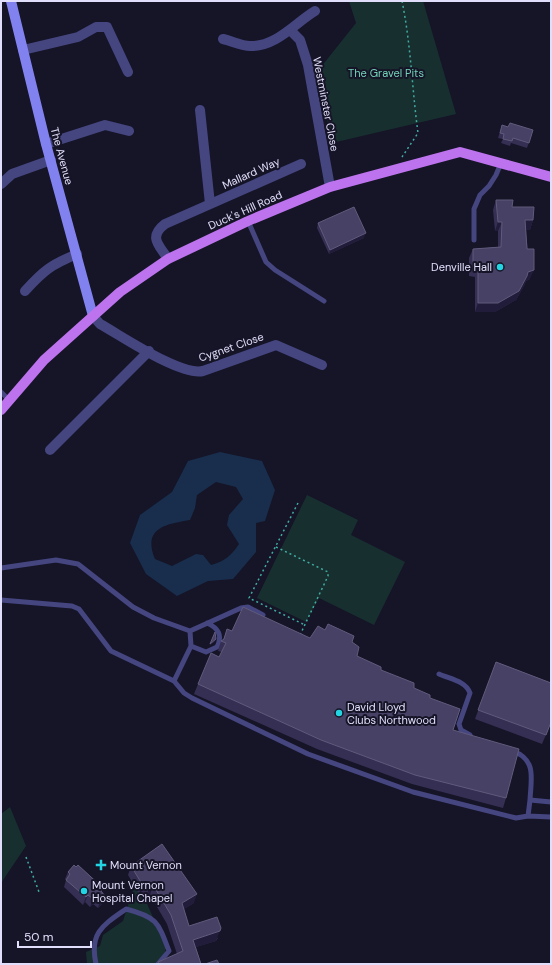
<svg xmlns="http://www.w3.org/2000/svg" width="552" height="965" font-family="'DM Sans',sans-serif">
<rect width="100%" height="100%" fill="#161427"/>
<path fill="#17302f" d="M 349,1 L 423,1 L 456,114 L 332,143 L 317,72 L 356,23 Z
M 307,495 L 358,520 L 351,535 L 405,562 L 374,625 L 319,598 L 306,622 L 257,598 Z
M 10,807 L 26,846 L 1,883 L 1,814 Z
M 134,887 L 145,899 L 166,947 L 164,956 L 159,964 L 87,964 L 86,952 L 100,946 L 103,935 L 123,921 Z"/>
<path fill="#182e4c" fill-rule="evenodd" d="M 220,452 L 262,461 L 275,490 L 265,521 L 256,523 L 256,552 L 233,579 L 208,581 L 177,596 L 146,574 L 130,543 L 140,515 L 172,492 L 188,461 ZM 216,482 L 236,487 L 243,499 L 229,515 L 227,525 L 239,544 C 231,556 225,561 211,565 L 203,555 L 196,554 L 172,566 L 155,559 C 142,528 166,524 190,520 L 195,508 L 197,495 Z"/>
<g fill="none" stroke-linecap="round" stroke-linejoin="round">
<path stroke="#40aca3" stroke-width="1.5" stroke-dasharray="2 3" stroke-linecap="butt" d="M 402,1 C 411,45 412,89 418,133 L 402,157
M 298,503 L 249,598 L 305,625
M 276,547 L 328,572 L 328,576 L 300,635
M 26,857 L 39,892"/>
<path stroke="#454580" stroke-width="5" d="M 248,221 L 266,262 L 275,270 L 324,301
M 474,240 L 474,209 L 480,195 L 489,186 L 496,175 L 501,163
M 1,392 L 9,400
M 1,568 L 56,560 L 78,564 L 133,607 L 154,618 L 190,631 L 241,608 L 248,607 L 263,615
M 1,600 L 72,606 L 79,609 L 111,651 L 174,681 L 184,693 L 192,698 L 308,754 L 413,792 L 516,818 L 528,816 L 551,817
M 191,646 L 206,652 L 217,647 C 223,635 218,628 207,623
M 439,674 C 450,679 466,681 470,693 L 459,724 L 461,730 L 470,735
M 174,681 L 191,646 L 190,631
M 513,751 C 537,760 531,779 530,800
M 528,816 L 530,800 L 551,802
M 96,964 C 89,933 103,925 126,909 C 157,917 158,922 169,951 L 158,964"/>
<path stroke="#454580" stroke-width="10" d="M 290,30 L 300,40 L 308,65 L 330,187
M 223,39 C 232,41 242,46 250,46 C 276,47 295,23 315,11
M 23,50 L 78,37 L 96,27 L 107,27 L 128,72
M 200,110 L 210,204
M 46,144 L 105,125 L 129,131
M 1,184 L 12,174 L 51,160
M 168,259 C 159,245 148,237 165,224 L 301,164
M 25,291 C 44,270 51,265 77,254
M 93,316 L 100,324 C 122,336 180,376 203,371 L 276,345 L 322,365
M 50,450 L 149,351"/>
<path stroke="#8182ef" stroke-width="10" d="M 11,1 L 46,144 L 93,316"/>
<path stroke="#bc73ed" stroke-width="10" d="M 1,410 L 44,360 L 120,292 L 168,259 L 248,221 L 330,187 L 460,152 L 551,177"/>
</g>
<path fill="#352f53" d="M 502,125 L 508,127 L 533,130 L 527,148 L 511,143 L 510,146 L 501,143 L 503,139 L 498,138 Z
M 496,200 L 512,207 L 533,220 L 530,230 L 526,230 L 530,279 L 526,281 L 524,286 L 516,300 L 495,312 L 475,312 L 475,277 L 469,276 L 469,258 L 473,249 L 498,247 L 498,231 L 495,231 L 493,210 Z
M 318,223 L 364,238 L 329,254 L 317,228 Z
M 227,629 L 232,631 L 310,638 L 352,642 L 357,656 L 430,698 L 453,730 L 506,798 L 503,808 L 412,784 L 317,749 L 194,694 L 198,684 L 219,657 L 222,652 L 218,651 L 221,641 L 223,640 Z
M 496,662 L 551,683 L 551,723 L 542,744 L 475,719 Z
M 131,866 L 194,903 L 184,909 L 189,926 L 218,938 L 216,941 L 196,947 L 201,964 L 157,964 L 158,962 L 177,954 L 167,924 L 150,895 L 145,899 L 141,893 L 139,894 L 128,875 Z
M 68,872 L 102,892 L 105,896 L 103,903 L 98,908 L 93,904 L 90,907 L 85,902 L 83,905 L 64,887 L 66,880 L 65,879 Z"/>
<path fill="#211c3a" d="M 525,220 L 533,220 L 530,230 L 522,230 Z
M 498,222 L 502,222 L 498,231 L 495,231 Z
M 366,233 L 364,238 L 329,254 L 330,250 Z
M 534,270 L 530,279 L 526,281 L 524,286 L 516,300 L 495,312 L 475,312 L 478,303 L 528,272 Z
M 216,639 L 215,642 L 209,646 L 210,644 Z
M 144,883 L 141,893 L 139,894 L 142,884 Z
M 153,885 L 150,895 L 145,899 L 149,889 Z
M 197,894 L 194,903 L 178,913 L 182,903 Z
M 88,895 L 85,902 L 83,905 L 86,897 Z
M 105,896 L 103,903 L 98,908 L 100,901 Z
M 96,897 L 93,904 L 90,907 L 93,899 Z
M 221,928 L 216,941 L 190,949 L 193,940 Z"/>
<path fill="#474265" stroke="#605a7c" d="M 510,123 L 533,130 L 529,143 L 513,138 L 512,141 L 503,139 L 504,134 L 500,133 L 502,125 L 508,127 Z
M 496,200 L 513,200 L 512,207 L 534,207 L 533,220 L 525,220 L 527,249 L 534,249 L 534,270 L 528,272 L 527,276 L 519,291 L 498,303 L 478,303 L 478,268 L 473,267 L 473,249 L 501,247 L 502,222 L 498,222 Z
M 354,207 L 366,233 L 330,250 L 318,223 Z
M 243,607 L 310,638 L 318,626 L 325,630 L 328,624 L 354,636 L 352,642 L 359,647 L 357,656 L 381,667 L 381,670 L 414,683 L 414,688 L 430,695 L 430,698 L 460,709 L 453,730 L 519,749 L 506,798 L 415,775 L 321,740 L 198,684 L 211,653 L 219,657 L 226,643 L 221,641 L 224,639 L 227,629 L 232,631 Z
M 215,632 L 216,639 L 210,644 Z
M 496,662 L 551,683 L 551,722 L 546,735 L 478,710 Z
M 162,844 L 197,894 L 182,903 L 189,926 L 217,917 L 221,928 L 220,931 L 193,940 L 201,964 L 159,964 L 158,962 L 183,951 L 171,915 L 153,885 L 149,889 L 144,883 L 142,884 L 131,866 Z
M 74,865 L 76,867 L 78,865 L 103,888 L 101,891 L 105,896 L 100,901 L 96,897 L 93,899 L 88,895 L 86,897 L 66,880 L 70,874 L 68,872 Z
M 217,960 L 219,964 L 205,964 Z"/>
<g fill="#23d4e2" stroke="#161427" stroke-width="1.5">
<circle cx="500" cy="267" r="4"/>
<circle cx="339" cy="713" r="4"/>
<path d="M99 859h4v4h4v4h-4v4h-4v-4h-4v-4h4z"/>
<circle cx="84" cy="891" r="4"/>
</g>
<g text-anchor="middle" stroke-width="4" stroke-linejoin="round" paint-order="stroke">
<g font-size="11" fill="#72d2b8" stroke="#161427">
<text x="386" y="77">The Gravel Pits</text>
</g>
<g font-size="11" fill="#e1defb" stroke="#161427">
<text transform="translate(326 104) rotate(79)" y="4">Westminster Close</text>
<text transform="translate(62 156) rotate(75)" y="4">The Avenue</text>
<text transform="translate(251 173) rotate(-24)" y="4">Mallard Way</text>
<text transform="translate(245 210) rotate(-24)" y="4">Duck's Hill Road</text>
<text transform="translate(231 347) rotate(-19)" y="4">Cygnet Close</text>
</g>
<g font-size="11" fill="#e1defb" stroke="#161427" text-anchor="start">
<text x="492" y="271" text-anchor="end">Denville Hall</text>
<text x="347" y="711">David Lloyd<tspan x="347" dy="13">Clubs Northwood</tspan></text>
<text x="110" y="869">Mount Vernon</text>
<text x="92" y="889">Mount Vernon<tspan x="92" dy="13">Hospital Chapel</tspan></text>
</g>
</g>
<rect width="552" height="965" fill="none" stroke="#e1defb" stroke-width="4"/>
<path d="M18 941v6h73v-6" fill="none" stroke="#e1defb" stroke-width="2"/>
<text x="24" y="941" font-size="12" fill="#e1defb" stroke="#161427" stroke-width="3" paint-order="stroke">50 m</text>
</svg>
